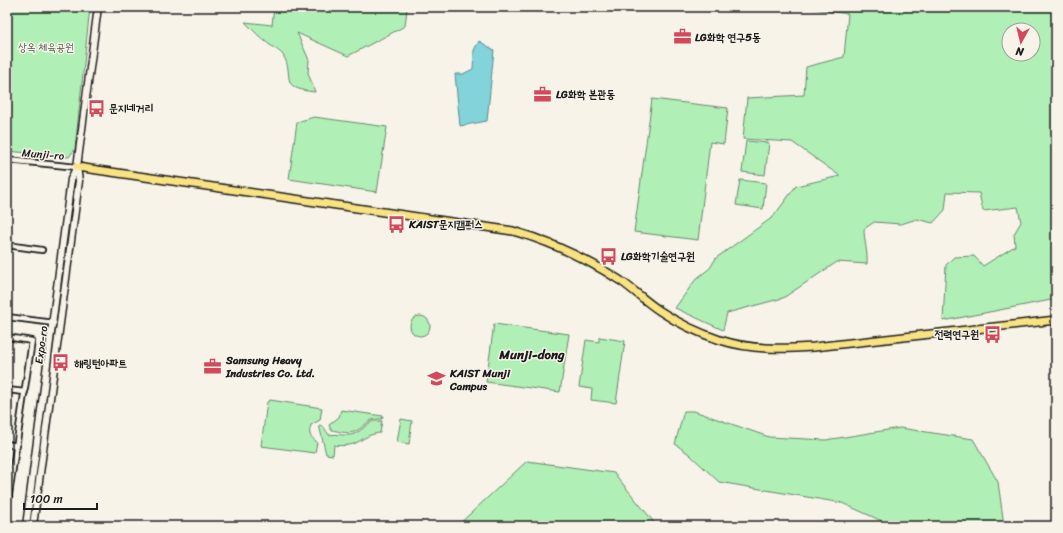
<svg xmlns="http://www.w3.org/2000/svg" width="1063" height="533" font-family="Sriracha,'Poor Story',sans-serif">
<rect width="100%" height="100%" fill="#f7f3e8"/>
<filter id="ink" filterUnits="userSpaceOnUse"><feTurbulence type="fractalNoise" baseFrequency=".025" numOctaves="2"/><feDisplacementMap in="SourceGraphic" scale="8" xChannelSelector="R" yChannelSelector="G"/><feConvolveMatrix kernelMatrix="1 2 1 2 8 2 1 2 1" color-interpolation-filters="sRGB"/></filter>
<g filter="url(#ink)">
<path fill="#b0f0b7" stroke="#66866a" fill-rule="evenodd" d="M 7,7 L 90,7 L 75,149 L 69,157 L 7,151 Z
M 274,7 L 410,7 L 407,9 L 405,26 L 348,56 L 297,33 L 309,60 L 308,73 L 315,92 C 276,88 296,76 283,55 C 280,51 274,48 270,45 C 261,39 253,30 245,22 L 272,25 Z
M 802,7 L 1056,7 L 1056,299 L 943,321 L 946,265 L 954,257 L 974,256 L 983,266 L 1015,246 L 1014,234 L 1021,222 L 1018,207 L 983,211 L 979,193 L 947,192 L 945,210 L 933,223 L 917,219 L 901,224 L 874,222 L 864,229 C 864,241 868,252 867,264 L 837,262 L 783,298 L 727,313 L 723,330 L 675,308 L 696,279 L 710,268 L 716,258 L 773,217 L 796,186 L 840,176 L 792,142 L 743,139 L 747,98 L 804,95 L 806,67 L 844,57 L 848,14 ZM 1009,30 L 1033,30 L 1033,54 L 1009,54 Z
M 652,99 L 728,108 L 724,144 L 710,142 L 698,240 L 634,232 Z
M 314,117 L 387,127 L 377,192 L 289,179 L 297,122 Z
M 746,141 L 769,143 L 765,175 L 742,172 Z
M 740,180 L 766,183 L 763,209 L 736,205 Z
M410 326a10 10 0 1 1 20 0a10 10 0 1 1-20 0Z
M 494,324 L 569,334 L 560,392 L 486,382 Z
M 599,337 L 625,341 L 616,403 L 591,400 L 592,389 L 579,387 L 586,340 L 599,342 Z
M 270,400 L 322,408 L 320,420 L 311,425 C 308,434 310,437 317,442 L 315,453 L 261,446 L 267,402 Z
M 341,410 L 383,416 L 382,419 C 366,418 366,427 354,432 C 347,434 338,431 331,430 L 329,425 L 339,417 Z
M 684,411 L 694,411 L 769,437 L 826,440 L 900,428 L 973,439 L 998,482 L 1004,525 L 893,526 L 842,503 L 719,482 L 689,454 L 675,444 Z
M 401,419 L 412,421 L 409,444 L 397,442 Z
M 373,421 L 382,421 L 380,433 C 369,434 365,438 356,443 C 350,446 338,446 334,445 L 333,455 L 326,454 L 319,425 L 323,426 L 329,435 C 337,433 346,437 354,434 C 362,431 366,424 373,421 Z
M 527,461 L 614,473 L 657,526 L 457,526 Z"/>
<path fill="#82d3da" stroke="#598a8e" d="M 479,41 L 494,50 L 487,121 L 460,126 L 455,74 L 463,74 L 473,69 L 474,50 Z"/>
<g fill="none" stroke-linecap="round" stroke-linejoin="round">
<defs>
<path id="street" d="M 7,160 L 77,167
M 7,245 L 42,250
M 7,317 L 54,323
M 7,337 L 32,341 L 7,508
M 7,390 L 25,392
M 7,444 L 17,446"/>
<path id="secondary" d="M 26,526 L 71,179 L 76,168
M 33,526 L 79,181 L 77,167 L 98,7"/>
<path id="primary" d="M 77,167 L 513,231 C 552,242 587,259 621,281 C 634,290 646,302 660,311 C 678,323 699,333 720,340 C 751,350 782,349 814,347 L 1056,320"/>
</defs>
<use href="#street" stroke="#1c1c1c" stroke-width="8"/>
<use href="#secondary" stroke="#1c1c1c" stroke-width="9"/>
<use href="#primary" stroke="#1c1c1c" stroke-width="10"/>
<use href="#street" stroke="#f7f3e8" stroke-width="4.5"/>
<use href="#secondary" stroke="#f7f3e8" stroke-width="6"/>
<use href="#primary" stroke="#f8e281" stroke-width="7"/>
</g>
</g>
<defs>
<symbol id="office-bare" viewBox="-9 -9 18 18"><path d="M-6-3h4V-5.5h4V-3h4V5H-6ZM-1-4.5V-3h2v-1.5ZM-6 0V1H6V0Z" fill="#d1495b" stroke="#f7f3e8" stroke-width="2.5" paint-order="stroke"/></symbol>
<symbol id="bus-bare" viewBox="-9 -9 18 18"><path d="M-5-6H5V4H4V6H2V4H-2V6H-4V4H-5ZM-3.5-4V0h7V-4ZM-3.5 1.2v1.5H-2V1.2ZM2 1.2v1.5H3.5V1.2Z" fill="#d1495b" stroke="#f7f3e8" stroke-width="2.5" paint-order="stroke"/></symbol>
<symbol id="university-bare" viewBox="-9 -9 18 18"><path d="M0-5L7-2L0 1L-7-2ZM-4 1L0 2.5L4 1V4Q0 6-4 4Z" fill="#d1495b" stroke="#f7f3e8" stroke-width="2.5" paint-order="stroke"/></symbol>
</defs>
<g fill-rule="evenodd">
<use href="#office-bare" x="670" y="24" width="25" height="25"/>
<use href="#office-bare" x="530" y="82" width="25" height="25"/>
<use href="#bus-bare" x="84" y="96" width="25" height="25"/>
<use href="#bus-bare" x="384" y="212" width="25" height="25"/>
<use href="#bus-bare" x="596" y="244" width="25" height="25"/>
<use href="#bus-bare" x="980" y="322" width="25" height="25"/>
<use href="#bus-bare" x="48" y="350" width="25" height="25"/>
<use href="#office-bare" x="200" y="354" width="25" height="25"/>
<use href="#university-bare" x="424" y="366" width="25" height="25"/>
</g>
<g text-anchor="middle" stroke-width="3" stroke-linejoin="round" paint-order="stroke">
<g font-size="11" font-weight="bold" fill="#1c1c1c" stroke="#f7f3e8" text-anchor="start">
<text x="695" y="41">LG화학 연구5동</text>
<text x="556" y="98">LG화학 본관동</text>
<text x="109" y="112">문지네거리</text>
<text x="409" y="228">KAIST문지캠퍼스</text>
<text x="621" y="260">LG화학기술연구원</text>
<text x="979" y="338" text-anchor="end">전력연구원</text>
<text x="226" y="364">Samsung Heavy<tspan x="226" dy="13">Industries Co. Ltd.</tspan></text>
<text x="74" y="367">해링턴아파트</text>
<text x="450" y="377">KAIST Munji<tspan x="450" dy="13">Campus</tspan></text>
</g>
<g font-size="11" fill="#485c4a" stroke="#f7f3e8">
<text x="46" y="51">상옥 체육공원</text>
</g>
<g font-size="11" fill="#1c1c1c" stroke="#f7f3e8">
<text transform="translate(43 154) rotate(5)" y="4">Munji-ro</text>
<text transform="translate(41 345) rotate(-82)" y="4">Expo-ro</text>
</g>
<g font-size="13" font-weight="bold" fill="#1c1c1c" stroke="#f7f3e8">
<text x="532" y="359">Munji-dong</text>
</g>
</g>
<rect width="1063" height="533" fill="none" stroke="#f7f3e8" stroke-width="24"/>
<rect x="12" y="12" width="1039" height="509" fill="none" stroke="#1c1c1c" stroke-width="1.5" filter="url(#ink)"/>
<g transform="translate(1021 42) rotate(188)"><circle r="19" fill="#f7f3e8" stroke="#9f9d96"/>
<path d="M0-3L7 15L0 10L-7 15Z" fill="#d1495b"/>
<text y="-6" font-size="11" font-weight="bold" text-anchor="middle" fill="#1c1c1c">N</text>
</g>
<path d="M24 503v6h73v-6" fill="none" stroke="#1c1c1c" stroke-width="2"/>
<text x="30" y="503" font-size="12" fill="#1c1c1c" stroke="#f7f3e8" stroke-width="3" paint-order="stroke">100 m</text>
</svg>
